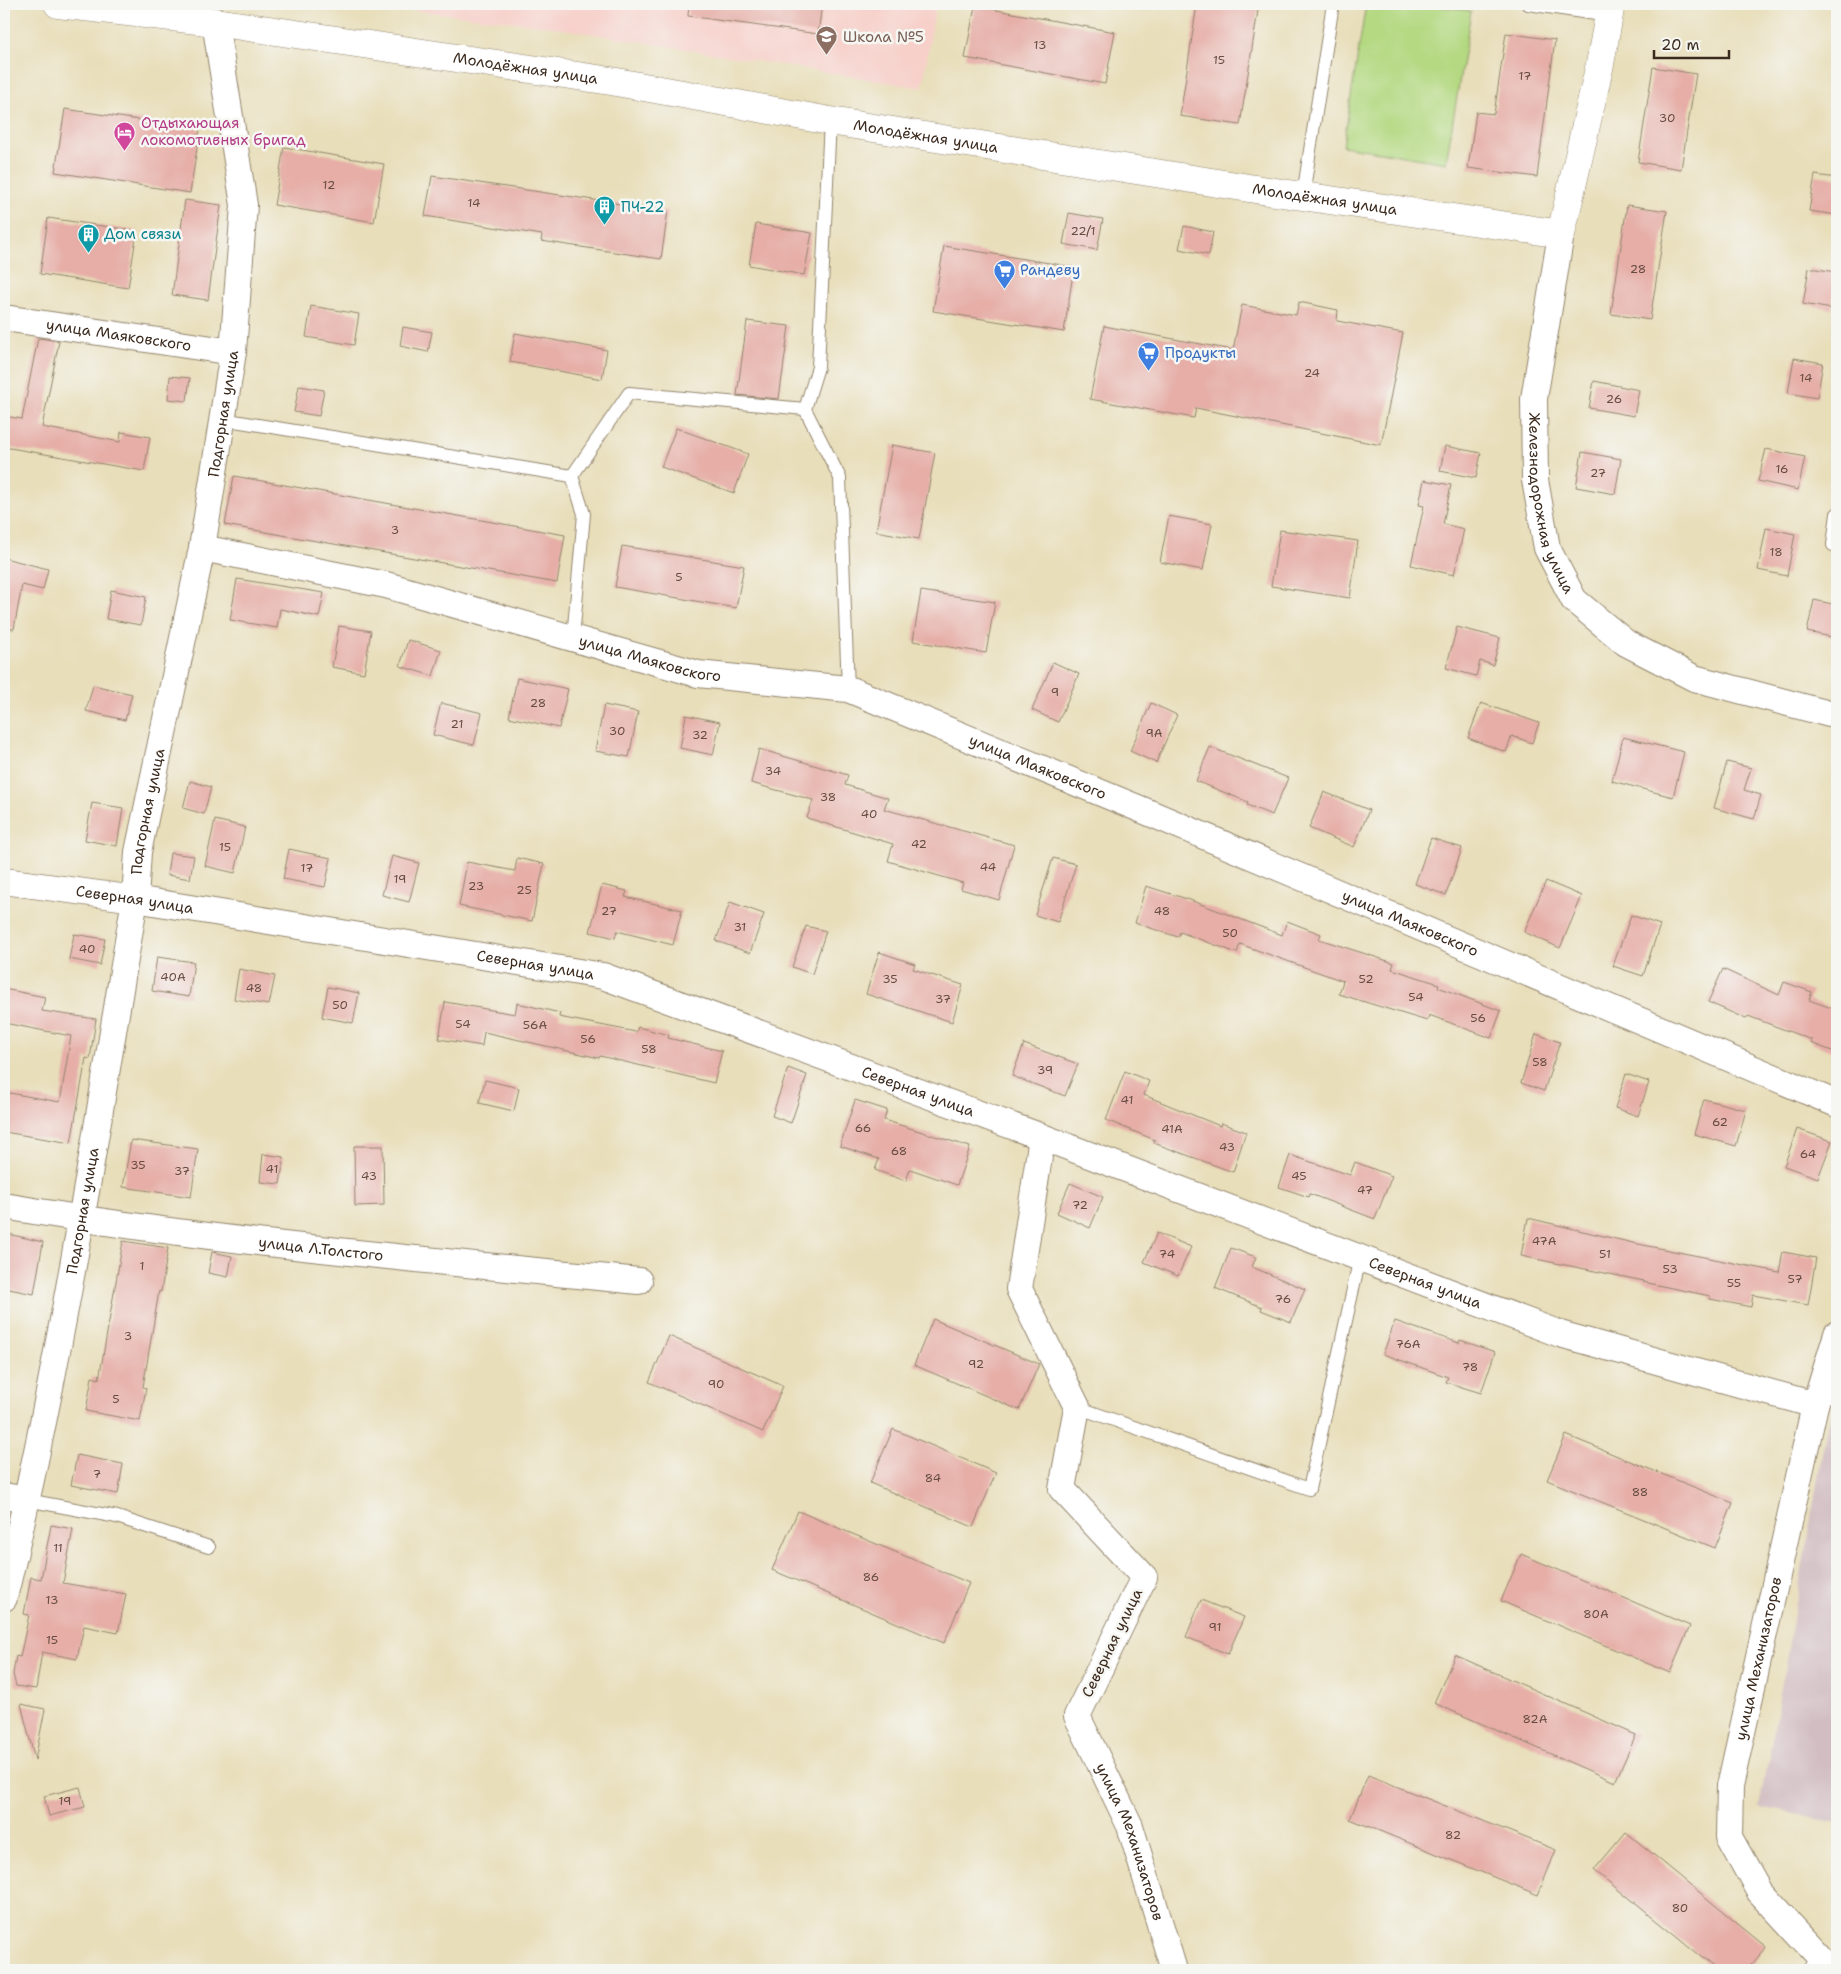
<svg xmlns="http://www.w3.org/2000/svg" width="1841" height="1974" font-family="'Shantell Sans',sans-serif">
<rect width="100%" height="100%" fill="#f6f6f2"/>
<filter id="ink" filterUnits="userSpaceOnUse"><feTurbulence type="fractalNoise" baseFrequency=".02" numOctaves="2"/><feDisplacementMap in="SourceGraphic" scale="10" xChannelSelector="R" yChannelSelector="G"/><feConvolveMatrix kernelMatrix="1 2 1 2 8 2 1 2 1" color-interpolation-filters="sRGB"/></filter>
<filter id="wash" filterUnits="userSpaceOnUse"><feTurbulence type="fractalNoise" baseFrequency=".0096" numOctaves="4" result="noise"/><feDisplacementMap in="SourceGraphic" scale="20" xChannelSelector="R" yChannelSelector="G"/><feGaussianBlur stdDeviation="1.12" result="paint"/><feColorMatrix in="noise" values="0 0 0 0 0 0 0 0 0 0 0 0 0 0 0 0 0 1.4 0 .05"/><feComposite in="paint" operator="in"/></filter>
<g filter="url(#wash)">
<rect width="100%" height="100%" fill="#e8deba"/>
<path fill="#f7d0ca" d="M 358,4 L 936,4 L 922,88 L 532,24 Z"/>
<path fill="#d2bec2" d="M 1837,1398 L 1837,1823 L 1760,1807 L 1827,1427 Z"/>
<path fill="#b4d982" stroke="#788250" d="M 1366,4 L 1425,4 L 1471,11 L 1446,163 L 1343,146 Z"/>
<g id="blocks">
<path fill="#e6aea7" d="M 689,4 L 822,4 L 818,34 L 688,16 Z
M 1197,4 L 1259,4 L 1240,125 L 1180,116 Z
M 975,6 L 1115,32 L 1105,84 L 965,58 Z
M 1506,33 L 1555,40 L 1537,177 L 1468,168 L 1476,112 L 1494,114 Z
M 1653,67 L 1696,74 L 1681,169 L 1638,162 Z
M 65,109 L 200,129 L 190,193 L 55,172 Z
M 284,147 L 384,164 L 374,222 L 274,205 Z
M 1815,175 L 1837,178 L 1837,215 L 1809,211 Z
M 432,176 L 668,211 L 661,259 L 541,241 L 542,235 L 425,216 Z
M 185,200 L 221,205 L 208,300 L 172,295 Z
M 1627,205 L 1667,211 L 1650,320 L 1611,314 Z
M 1069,213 L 1103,219 L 1097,250 L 1063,244 Z
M 48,218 L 137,231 L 128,288 L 40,274 Z
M 756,224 L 812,233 L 804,275 L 749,265 Z
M 1184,226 L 1213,232 L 1209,255 L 1179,249 Z
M 944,246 L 1074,267 L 1064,332 L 933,311 Z
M 1809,268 L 1837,272 L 1832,309 L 1803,304 Z
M 1299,302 L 1338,310 L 1337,321 L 1403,333 L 1381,445 L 1196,408 L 1194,418 L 1090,399 L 1104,326 L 1233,350 L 1242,305 L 1296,315 Z
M 311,306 L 359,314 L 354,345 L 306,337 Z
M 747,321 L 789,326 L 779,399 L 737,395 Z
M 403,327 L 432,332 L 428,352 L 400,346 Z
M 515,333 L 607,350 L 602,379 L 510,362 Z
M 38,338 L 59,341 L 42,427 L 120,442 L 121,432 L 150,437 L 144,471 L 4,447 L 4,416 L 22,419 Z
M 1794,358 L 1823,363 L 1817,398 L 1788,393 Z
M 170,376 L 190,378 L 187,401 L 168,399 Z
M 1594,381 L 1639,390 L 1634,416 L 1589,408 Z
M 299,386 L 324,390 L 319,416 L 294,412 Z
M 676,428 L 748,454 L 734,493 L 661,467 Z
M 892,445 L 935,453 L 919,539 L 876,531 Z
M 1445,446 L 1481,453 L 1476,478 L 1440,471 Z
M 1766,449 L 1805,457 L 1798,490 L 1758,481 Z
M 1582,452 L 1621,459 L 1615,494 L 1576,487 Z
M 234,476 L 565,535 L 557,583 L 225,525 Z
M 1424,480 L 1451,485 L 1443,524 L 1464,529 L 1454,575 L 1411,565 L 1424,506 L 1419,505 Z
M 1169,516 L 1212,524 L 1203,570 L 1160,562 Z
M 1766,528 L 1795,534 L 1787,576 L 1758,570 Z
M 1280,530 L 1358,541 L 1350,598 L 1271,586 Z
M 622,546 L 744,566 L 736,608 L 615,587 Z
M 4,558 L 48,569 L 43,590 L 22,585 L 14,629 L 4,628 Z
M 237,579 L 324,593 L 319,617 L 280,609 L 277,628 L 230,620 Z
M 111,590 L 146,597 L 141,625 L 106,619 Z
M 921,591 L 995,602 L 986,653 L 913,641 Z
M 1814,600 L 1837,605 L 1837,638 L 1807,632 Z
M 339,626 L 371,631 L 364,673 L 332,667 Z
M 1457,627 L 1500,638 L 1493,665 L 1480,661 L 1476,676 L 1446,668 Z
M 408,640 L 441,650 L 433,676 L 400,666 Z
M 1053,662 L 1079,674 L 1058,722 L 1032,710 Z
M 517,678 L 568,689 L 559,728 L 509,717 Z
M 93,685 L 132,694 L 125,720 L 86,711 Z
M 441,703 L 482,713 L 474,745 L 433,735 Z
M 1151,703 L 1177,715 L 1156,763 L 1130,751 Z
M 1481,703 L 1539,723 L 1532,743 L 1512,736 L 1506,752 L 1468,738 Z
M 604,705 L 638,712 L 629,757 L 595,751 Z
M 686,715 L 720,722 L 713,755 L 680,748 Z
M 1623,737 L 1684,752 L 1673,797 L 1612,781 Z
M 1210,747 L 1288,778 L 1272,815 L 1247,805 L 1248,802 L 1196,781 Z
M 759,749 L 848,775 L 845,785 L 888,798 L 884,809 L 1014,845 L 999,900 L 961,889 L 963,883 L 888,861 L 893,844 L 807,818 L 813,800 L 751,783 Z
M 1727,762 L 1751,768 L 1744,790 L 1761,795 L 1754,819 L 1714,808 Z
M 190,781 L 211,787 L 204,814 L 183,808 Z
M 1324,792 L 1369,810 L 1354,847 L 1309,828 Z
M 92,803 L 123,808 L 117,846 L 85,840 Z
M 215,820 L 245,827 L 235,873 L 205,866 Z
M 1431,838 L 1462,848 L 1446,895 L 1415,884 Z
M 289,849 L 331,858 L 325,887 L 283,879 Z
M 170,853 L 194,856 L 190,879 L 167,875 Z
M 392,856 L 419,863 L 409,902 L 382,895 Z
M 517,858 L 544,864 L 532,921 L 459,906 L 467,862 L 515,871 Z
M 1053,858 L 1076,864 L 1058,922 L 1035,915 Z
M 1546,881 L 1582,896 L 1560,948 L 1524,932 Z
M 602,885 L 627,891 L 625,897 L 682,910 L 673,945 L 617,931 L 615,938 L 590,932 Z
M 1146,886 L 1190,900 L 1282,935 L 1287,921 L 1321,934 L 1319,939 L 1394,963 L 1392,969 L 1439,984 L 1438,987 L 1501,1011 L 1491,1038 L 1429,1015 L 1427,1021 L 1339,994 L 1343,981 L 1240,944 L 1237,953 L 1180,932 L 1178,937 L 1135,923 Z
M 730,902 L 764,914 L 750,953 L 716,941 Z
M 1631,915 L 1660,925 L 1643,976 L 1613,966 Z
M 806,926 L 826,931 L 812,974 L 792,967 Z
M 74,934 L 105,939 L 100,965 L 69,959 Z
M 879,952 L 915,964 L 913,969 L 963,985 L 952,1022 L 866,994 Z
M 157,957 L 194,962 L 189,997 L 152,991 Z
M 239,969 L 275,976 L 269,1005 L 234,999 Z
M 1723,969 L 1779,995 L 1784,982 L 1812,992 L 1809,1000 L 1837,1010 L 1837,1053 L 1811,1043 L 1812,1040 L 1748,1016 L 1746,1019 L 1708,1002 Z
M 328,987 L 359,993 L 353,1023 L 322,1017 Z
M 4,989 L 45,997 L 42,1011 L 96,1019 L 90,1059 L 86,1058 L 71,1143 L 4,1132 L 4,1092 L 60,1102 L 71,1036 L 4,1023 Z
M 445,1002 L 515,1014 L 517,1003 L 560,1013 L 559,1017 L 636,1032 L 638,1027 L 669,1035 L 668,1038 L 722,1051 L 714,1083 L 600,1056 L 599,1058 L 484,1032 L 482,1046 L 439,1039 Z
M 1536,1034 L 1560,1042 L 1544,1091 L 1521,1083 Z
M 1024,1044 L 1078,1064 L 1065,1096 L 1012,1076 Z
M 788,1068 L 807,1075 L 791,1123 L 772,1116 Z
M 1125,1071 L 1149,1081 L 1144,1095 L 1220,1126 L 1221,1123 L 1246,1132 L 1233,1172 L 1154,1143 L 1155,1140 L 1106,1120 Z
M 1626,1074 L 1649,1082 L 1638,1116 L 1615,1108 Z
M 485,1080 L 519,1088 L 514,1111 L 479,1103 Z
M 1704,1099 L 1746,1110 L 1736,1146 L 1694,1134 Z
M 855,1100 L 887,1110 L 884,1120 L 970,1147 L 957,1185 L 910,1169 L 906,1181 L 875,1170 L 879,1159 L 840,1146 Z
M 1797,1129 L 1832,1141 L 1818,1178 L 1784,1166 Z
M 131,1140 L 198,1149 L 191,1197 L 123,1187 Z
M 354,1146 L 383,1146 L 384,1205 L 355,1206 Z
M 263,1154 L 284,1157 L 280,1184 L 260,1182 Z
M 1290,1155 L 1350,1175 L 1355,1162 L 1392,1176 L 1375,1219 L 1310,1194 L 1309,1197 L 1279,1187 Z
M 1070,1183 L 1103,1197 L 1090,1228 L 1057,1213 Z
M 1528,1218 L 1633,1243 L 1779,1272 L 1783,1252 L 1816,1258 L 1808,1305 L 1753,1295 L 1751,1307 L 1710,1299 L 1710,1296 L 1643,1282 L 1644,1281 L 1521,1256 Z
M 4,1233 L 43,1242 L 34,1294 L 4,1288 Z
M 1157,1233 L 1191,1247 L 1178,1276 L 1144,1262 Z
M 123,1241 L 168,1248 L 161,1292 L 159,1291 L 143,1387 L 146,1388 L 140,1421 L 86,1411 L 92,1377 L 99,1379 Z
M 1231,1248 L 1256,1257 L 1252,1267 L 1305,1289 L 1291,1322 L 1261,1310 L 1262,1307 L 1215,1288 Z
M 212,1252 L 232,1256 L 228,1277 L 208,1273 Z
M 933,1319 L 1039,1364 L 1019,1410 L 914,1365 Z
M 1395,1321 L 1459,1343 L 1460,1340 L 1495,1352 L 1481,1393 L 1446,1382 L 1448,1377 L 1383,1354 Z
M 669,1336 L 783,1386 L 763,1432 L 649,1382 Z
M 893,1429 L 996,1473 L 973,1527 L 870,1483 Z
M 1566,1435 L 1733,1503 L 1715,1548 L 1547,1480 Z
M 77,1455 L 123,1464 L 118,1494 L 71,1485 Z
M 798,1511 L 969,1583 L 944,1643 L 772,1570 Z
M 51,1525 L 73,1529 L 63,1583 L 126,1594 L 118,1633 L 84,1626 L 77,1659 L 42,1652 L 36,1689 L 16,1686 L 13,1674 L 16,1656 L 20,1657 L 29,1615 L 24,1614 L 31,1577 L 41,1579 Z
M 1521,1554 L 1690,1626 L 1670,1673 L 1501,1601 Z
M 1201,1600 L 1244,1617 L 1228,1654 L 1186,1637 Z
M 1455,1655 L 1636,1735 L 1615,1782 L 1434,1703 Z
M 21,1704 L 45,1709 L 35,1760 Z
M 1368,1775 L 1556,1850 L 1538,1895 L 1350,1819 Z
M 80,1787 L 85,1807 L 49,1816 L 44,1796 Z
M 1626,1832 L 1766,1947 L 1746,1970 L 1717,1970 L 1594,1870 Z"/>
</g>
</g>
<g filter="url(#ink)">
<use href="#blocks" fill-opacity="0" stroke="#92846c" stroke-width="1"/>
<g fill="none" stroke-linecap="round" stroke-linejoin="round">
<defs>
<path id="lane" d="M 1528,4 L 1609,16
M 830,121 L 818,367 L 805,409 L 840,478 L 848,689
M 1303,195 L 1333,4
M 222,419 L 572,476 L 629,393 L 805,409
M 572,476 L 584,514 L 573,638
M 1833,545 L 1837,514
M 1077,1407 L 1309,1489 L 1360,1257
M 27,1500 L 117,1517 L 209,1547"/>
<g id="street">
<path id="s1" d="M 1561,234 L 1534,399 L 1535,480 L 1547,548 L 1574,600 L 1626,643 L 1694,678 L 1837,716"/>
<path id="s2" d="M 4,318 L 233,352"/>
<path id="s3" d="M 202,548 L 386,585 L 698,674 L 848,689 L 1145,811 L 1837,1104"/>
<path id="s4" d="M 4,881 L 135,899 L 603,976 L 1042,1137 L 1560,1334 L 1815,1405"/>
<path id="s5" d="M 1042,1137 L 1019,1289 L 1077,1407 L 1062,1489 L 1144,1577 L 1077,1716 L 1130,1826 L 1174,1970"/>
<path id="s6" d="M 4,1206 C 214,1242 427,1260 639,1281"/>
<path d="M 4,1496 L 27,1500"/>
<path id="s7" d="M 4,1598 C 60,1367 96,1133 135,899 L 138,852 L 202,548 L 233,352 L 244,205 L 215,22"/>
<path id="s8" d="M 1817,1970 L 1822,1959 L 1759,1891 L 1729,1837 L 1730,1786 L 1815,1405 L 1837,1334"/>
</g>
<g id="secondary">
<path id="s9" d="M 58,4 L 215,22 L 611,81 L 830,121 L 1255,189 L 1561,234 L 1600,64 L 1611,4"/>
</g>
</defs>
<use href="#lane" stroke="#92846c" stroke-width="14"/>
<use href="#street" stroke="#92846c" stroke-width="28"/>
<use href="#secondary" stroke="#92846c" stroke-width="29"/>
<use href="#lane" stroke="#fff" stroke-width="12"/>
<use href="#street" stroke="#fff" stroke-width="26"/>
<use href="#secondary" stroke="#fff" stroke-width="28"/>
</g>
</g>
<defs>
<symbol id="school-pin" viewBox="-11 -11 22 30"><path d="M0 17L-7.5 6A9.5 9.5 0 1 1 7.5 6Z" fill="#8d6e63" stroke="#f6f6f2"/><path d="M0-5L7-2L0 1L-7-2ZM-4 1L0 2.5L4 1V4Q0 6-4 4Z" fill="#fff"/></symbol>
<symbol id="hotel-pin" viewBox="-11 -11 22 30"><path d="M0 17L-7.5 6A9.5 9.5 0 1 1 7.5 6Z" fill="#d1479c" stroke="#f6f6f2"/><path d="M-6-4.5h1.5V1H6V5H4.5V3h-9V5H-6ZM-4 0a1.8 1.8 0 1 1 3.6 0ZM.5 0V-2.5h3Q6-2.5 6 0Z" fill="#fff"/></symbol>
<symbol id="building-pin" viewBox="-11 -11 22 30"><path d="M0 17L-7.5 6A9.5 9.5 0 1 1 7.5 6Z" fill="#0f9aa8" stroke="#f6f6f2"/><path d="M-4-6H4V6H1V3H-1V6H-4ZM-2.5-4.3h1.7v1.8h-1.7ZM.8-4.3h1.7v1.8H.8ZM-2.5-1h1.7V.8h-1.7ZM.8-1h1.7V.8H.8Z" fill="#fff"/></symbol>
<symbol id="supermarket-pin" viewBox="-11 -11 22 30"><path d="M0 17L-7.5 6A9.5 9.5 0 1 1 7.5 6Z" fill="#3f7fe0" stroke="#f6f6f2"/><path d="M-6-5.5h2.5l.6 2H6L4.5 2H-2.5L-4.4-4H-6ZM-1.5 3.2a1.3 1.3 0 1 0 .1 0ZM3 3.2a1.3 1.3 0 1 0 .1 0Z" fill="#fff"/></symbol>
</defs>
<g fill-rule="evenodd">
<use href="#school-pin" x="814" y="24" width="25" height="34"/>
<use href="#hotel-pin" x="112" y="120" width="25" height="34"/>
<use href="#building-pin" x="592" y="194" width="25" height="34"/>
<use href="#building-pin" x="76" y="222" width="25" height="34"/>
<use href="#supermarket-pin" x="992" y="258" width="25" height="34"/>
<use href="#supermarket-pin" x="1136" y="340" width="25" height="34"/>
</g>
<g text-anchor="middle" stroke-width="5" stroke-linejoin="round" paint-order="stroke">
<g font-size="12" fill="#664b40">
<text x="1040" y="49">13</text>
<text x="1219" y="64">15</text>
<text x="1525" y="80">17</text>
<text x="1667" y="122">30</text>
<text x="329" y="189">12</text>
<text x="474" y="207">14</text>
<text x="1083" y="235">22/1</text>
<text x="1638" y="273">28</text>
<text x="1312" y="377">24</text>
<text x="1806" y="382">14</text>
<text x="1614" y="403">26</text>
<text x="1782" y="473">16</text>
<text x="1598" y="477">27</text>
<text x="395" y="534">3</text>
<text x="1776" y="556">18</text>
<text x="679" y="581">5</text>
<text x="1055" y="696">9</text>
<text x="538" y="707">28</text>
<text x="457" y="728">21</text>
<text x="617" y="735">30</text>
<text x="1154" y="737">9А</text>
<text x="700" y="739">32</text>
<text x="773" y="775">34</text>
<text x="828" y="801">38</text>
<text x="869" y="818">40</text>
<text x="919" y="848">42</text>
<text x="225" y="851">15</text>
<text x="988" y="871">44</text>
<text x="307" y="872">17</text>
<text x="400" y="883">19</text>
<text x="476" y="890">23</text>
<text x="524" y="894">25</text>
<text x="609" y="915">27</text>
<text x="1162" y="915">48</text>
<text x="740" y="931">31</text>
<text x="1230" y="937">50</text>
<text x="87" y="953">40</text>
<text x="173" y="981">40А</text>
<text x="890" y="983">35</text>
<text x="1366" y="983">52</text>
<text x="254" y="992">48</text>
<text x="1416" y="1001">54</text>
<text x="943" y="1003">37</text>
<text x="340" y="1009">50</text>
<text x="1478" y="1022">56</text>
<text x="463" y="1028">54</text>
<text x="535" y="1029">56А</text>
<text x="588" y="1043">56</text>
<text x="649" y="1053">58</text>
<text x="1540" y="1066">58</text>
<text x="1045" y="1074">39</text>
<text x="1127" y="1104">41</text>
<text x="1720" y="1126">62</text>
<text x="863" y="1132">66</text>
<text x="1172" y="1133">41А</text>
<text x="1227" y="1151">43</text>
<text x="899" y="1155">68</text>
<text x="1808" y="1158">64</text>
<text x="138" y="1169">35</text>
<text x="272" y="1173">41</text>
<text x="182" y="1175">37</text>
<text x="369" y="1180">43</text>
<text x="1299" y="1180">45</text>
<text x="1365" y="1194">47</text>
<text x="1080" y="1209">72</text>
<text x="1544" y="1245">47А</text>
<text x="1167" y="1258">74</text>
<text x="1605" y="1258">51</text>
<text x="142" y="1270">1</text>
<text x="1670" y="1273">53</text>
<text x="1795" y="1283">57</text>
<text x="1734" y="1287">55</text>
<text x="1283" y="1303">76</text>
<text x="128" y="1340">3</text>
<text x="1408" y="1348">76А</text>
<text x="976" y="1368">92</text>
<text x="1470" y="1371">78</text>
<text x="716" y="1388">90</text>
<text x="116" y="1403">5</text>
<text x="97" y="1478">7</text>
<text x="933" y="1482">84</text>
<text x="1640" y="1496">88</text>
<text x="58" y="1552">11</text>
<text x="871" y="1581">86</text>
<text x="52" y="1604">13</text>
<text x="1596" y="1618">80А</text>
<text x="1215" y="1631">91</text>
<text x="52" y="1644">15</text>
<text x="1535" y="1723">82А</text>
<text x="65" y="1805">19</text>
<text x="1453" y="1839">82</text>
<text x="1680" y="1912">80</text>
</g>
<g font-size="15" fill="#785e54" stroke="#f6f6f2" text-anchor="start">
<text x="843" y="42">Школа №5</text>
</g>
<g font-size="15" fill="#3b2a1e" stroke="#f6f6f2">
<text dy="5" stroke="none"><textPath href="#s9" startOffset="472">Молодёжная улица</textPath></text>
<text dy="5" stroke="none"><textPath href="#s9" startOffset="878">Молодёжная улица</textPath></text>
<text dy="5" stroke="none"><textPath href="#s9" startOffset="1282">Молодёжная улица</textPath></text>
<text dy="5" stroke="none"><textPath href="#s2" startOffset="116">улица Маяковского</textPath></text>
<text dy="5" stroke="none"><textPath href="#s7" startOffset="1205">Подгорная улица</textPath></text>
<text dy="5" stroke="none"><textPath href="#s1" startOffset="274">Железнодорожная улица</textPath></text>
<text dy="5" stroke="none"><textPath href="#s3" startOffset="462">улица Маяковского</textPath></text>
<text dy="5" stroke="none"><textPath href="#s3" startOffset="868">улица Маяковского</textPath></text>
<text dy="5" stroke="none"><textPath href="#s7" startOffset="800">Подгорная улица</textPath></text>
<text dy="5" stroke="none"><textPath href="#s4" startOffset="132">Северная улица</textPath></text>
<text dy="5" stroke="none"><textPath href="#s3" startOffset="1272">улица Маяковского</textPath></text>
<text dy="5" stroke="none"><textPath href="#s4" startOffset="538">Северная улица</textPath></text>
<text dy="5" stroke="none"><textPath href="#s4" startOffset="942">Северная улица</textPath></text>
<text dy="5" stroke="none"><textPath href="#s7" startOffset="395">Подгорная улица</textPath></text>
<text dy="5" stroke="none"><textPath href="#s6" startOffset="320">улица Л.Толстого</textPath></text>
<text dy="5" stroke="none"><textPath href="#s4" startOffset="1484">Северная улица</textPath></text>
<text transform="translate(1112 1643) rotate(-64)" y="5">Северная улица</text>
<text dy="5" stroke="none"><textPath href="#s8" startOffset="348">улица Механизаторов</textPath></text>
<text dy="5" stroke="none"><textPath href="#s5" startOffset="780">улица Механизаторов</textPath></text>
</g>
<g font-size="15" fill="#b23c85" stroke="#f6f6f2" text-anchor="start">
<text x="141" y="128">Отдыхающая<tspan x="141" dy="17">локомотивных бригад</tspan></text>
</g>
<g font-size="15" fill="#0d838f" stroke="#f6f6f2" text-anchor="start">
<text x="621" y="212">ПЧ-22</text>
<text x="104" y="239">Дом связи</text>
</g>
<g font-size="15" fill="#366cbe" stroke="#f6f6f2" text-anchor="start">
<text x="1020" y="275">Рандеву</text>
<text x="1165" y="358">Продукты</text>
</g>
</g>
<rect width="1841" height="1974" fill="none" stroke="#f6f6f2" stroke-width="20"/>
<path d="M1654 50v8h75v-8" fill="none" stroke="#3b2a1e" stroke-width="2.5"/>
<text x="1661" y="50" font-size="15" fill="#3b2a1e" stroke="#f6f6f2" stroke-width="4" paint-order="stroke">20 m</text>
</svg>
